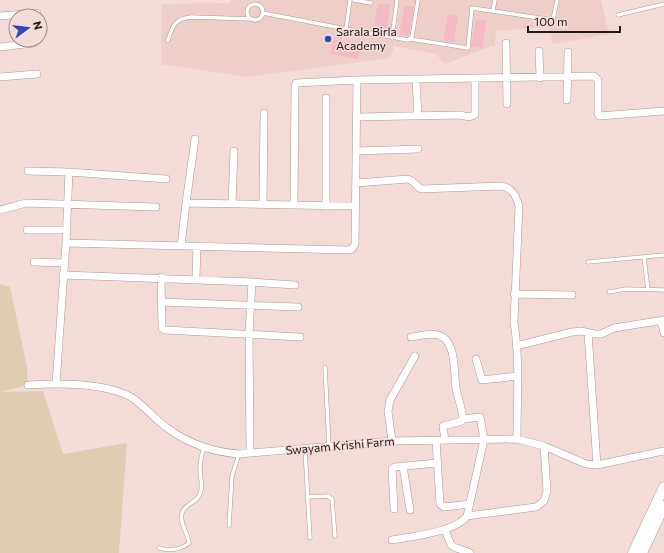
<svg xmlns="http://www.w3.org/2000/svg" width="664" height="553" font-family="Commissioner,sans-serif">
<rect width="100%" height="100%" fill="#f3dcd8"/>
<path fill="#eecec9" d="M 231,0 L 601,0 L 609,34 L 553,44 L 549,27 L 496,31 L 495,45 L 445,64 L 436,54 L 394,46 L 391,58 L 247,77 L 161,64 L 161,4 L 230,3 Z"/>
<path fill="#decdb2" d="M 0,284 L 10,287 L 27,367 L 28,385 L 1,392 L 43,391 L 63,454 L 127,443 L 119,553 L 0,553 Z"/>
<path fill="#f3bbc6" d="M 378,3 L 391,5 L 386,32 L 373,30 Z
M 405,5 L 414,7 L 409,35 L 408,36 L 399,35 Z
M 448,14 L 458,16 L 454,42 L 443,41 Z
M 476,19 L 487,20 L 482,48 L 471,46 Z
M 333,40 L 361,45 L 358,59 L 330,54 Z"/>
<g fill="none" stroke-linecap="round" stroke-linejoin="round">
<defs>
<path id="service" d="M 350,0 L 346,29 L 408,40 L 412,37 L 418,0
M 354,0 L 371,3
M247 12a8 8 0 1 1 16 0a8 8 0 1 1-16 0Z
M 493,10 L 495,0
M 263,13 L 346,29
M 618,15 L 664,4
M 392,38 L 397,0
M 410,39 L 468,48 L 472,8 L 553,20 L 557,0
M 168,40 C 173,26 174,19 191,17 L 252,19
M 644,257 L 648,290
M 588,262 L 664,255
M 609,292 L 626,289 L 664,290
M 325,367 L 329,446
M 305,449 L 310,538
M 308,497 L 328,496 L 332,499 L 335,536
M 229,526 L 232,476 L 239,454
M 159,548 C 169,551 181,550 189,543 C 188,533 179,523 182,513 C 184,505 195,503 199,496 C 204,489 200,477 200,468 C 200,461 202,454 204,447"/>
<path id="minor" d="M 0,16 L 37,13
M 506,43 L 507,104
M 0,47 L 34,43
M 539,51 L 540,78
M 0,77 L 37,74
M 416,80 L 418,116
M 567,100 L 568,52
M 357,117 L 460,115 C 466,116 470,119 475,114 L 475,79
M 356,151 L 418,149
M 28,171 L 69,172 L 166,179
M 356,183 L 408,179 C 414,181 416,186 421,189 L 501,186 C 513,188 516,196 519,206 L 514,322 C 520,360 517,400 517,439
M 186,203 L 195,139
M 232,204 L 234,151
M 263,205 L 264,113
M 294,205 L 355,206
M 326,206 L 326,98
M 0,210 L 26,203 L 156,207
M 27,230 L 66,230
M 66,243 L 69,172
M 181,246 L 186,203 L 294,205 L 295,86 L 296,83 L 357,80
M 34,262 L 64,263
M 63,275 L 252,282 L 249,334 L 250,453
M 161,277 L 162,328 L 165,330 L 300,337
M 196,279 L 197,246
M 252,282 L 295,285
M 514,294 L 572,295
M 161,302 L 298,307
M 661,321 L 664,333
M 588,333 L 597,465
M 411,337 C 421,336 435,331 444,338 C 456,347 454,375 456,388 C 458,399 462,408 463,419 L 462,421 L 443,426 L 445,440
M 516,346 L 572,332 L 581,331 L 594,334 L 601,334 L 614,328 L 664,320
M 476,359 L 482,380 L 518,376
M 56,384 L 66,243 L 348,250 L 352,249 L 355,244 L 357,80 L 594,76 L 598,80 L 598,113 L 599,116 L 664,111
M 28,385 C 59,383 103,382 131,397 C 144,405 153,418 166,427 C 187,443 213,452 239,454 L 392,441 L 517,439 L 544,446 L 586,464 L 597,465 L 664,451
M 436,440 L 440,504 L 444,507 L 470,504
M 392,441 L 388,411 L 390,400 L 415,356
M 403,466 L 410,510
M 394,509 L 392,469 L 395,467 L 437,463
M 467,516 L 536,507 L 544,501 L 547,491 L 544,446
M 445,529 C 453,553 450,544 470,553
M 392,540 C 410,537 456,532 467,516 L 484,440 L 480,417 L 463,419"/>
<path id="primary" d="M 633,553 L 664,487
M 642,553 L 664,506"/>
</defs>
<use href="#service" stroke="#ae9894" stroke-width="4.5"/>
<use href="#minor" stroke="#ae9894" stroke-width="8"/>
<use href="#primary" stroke="#ae9894" stroke-width="11"/>
<use href="#service" stroke="#fff" stroke-width="3.5"/>
<use href="#minor" stroke="#fff" stroke-width="7"/>
<use href="#primary" stroke="#fff" stroke-width="10"/>
</g>
<circle fill="#2e49ba" stroke="#f3dcd8" stroke-width="1.5" cx="328" cy="39" r="4"/>
<g text-anchor="middle" stroke-width="3" stroke-linejoin="round" paint-order="stroke">
<g font-size="12" fill="#221a19" stroke="#f3dcd8" text-anchor="start">
<text x="336" y="36">Sarala Birla<tspan x="336" dy="14">Academy</tspan></text>
</g>
<g font-size="12" fill="#221a19" stroke="#f3dcd8">
<text transform="translate(340 446) rotate(-5)" y="4">Swayam Krishi Farm</text>
</g>
</g>
<g transform="translate(28 28) rotate(75)"><circle r="19" fill="#f3dcd8" stroke="#9f8e8c"/>
<path d="M0-3L7 15L0 10L-7 15Z" fill="#2e49ba"/>
<text y="-6" font-size="11" font-weight="bold" text-anchor="middle" fill="#221a19">N</text>
</g>
<path d="M528 26v6h92v-6" fill="none" stroke="#221a19" stroke-width="2"/>
<text x="534" y="26" font-size="12" fill="#221a19" stroke="#f3dcd8" stroke-width="3" paint-order="stroke">100 m</text>
</svg>
